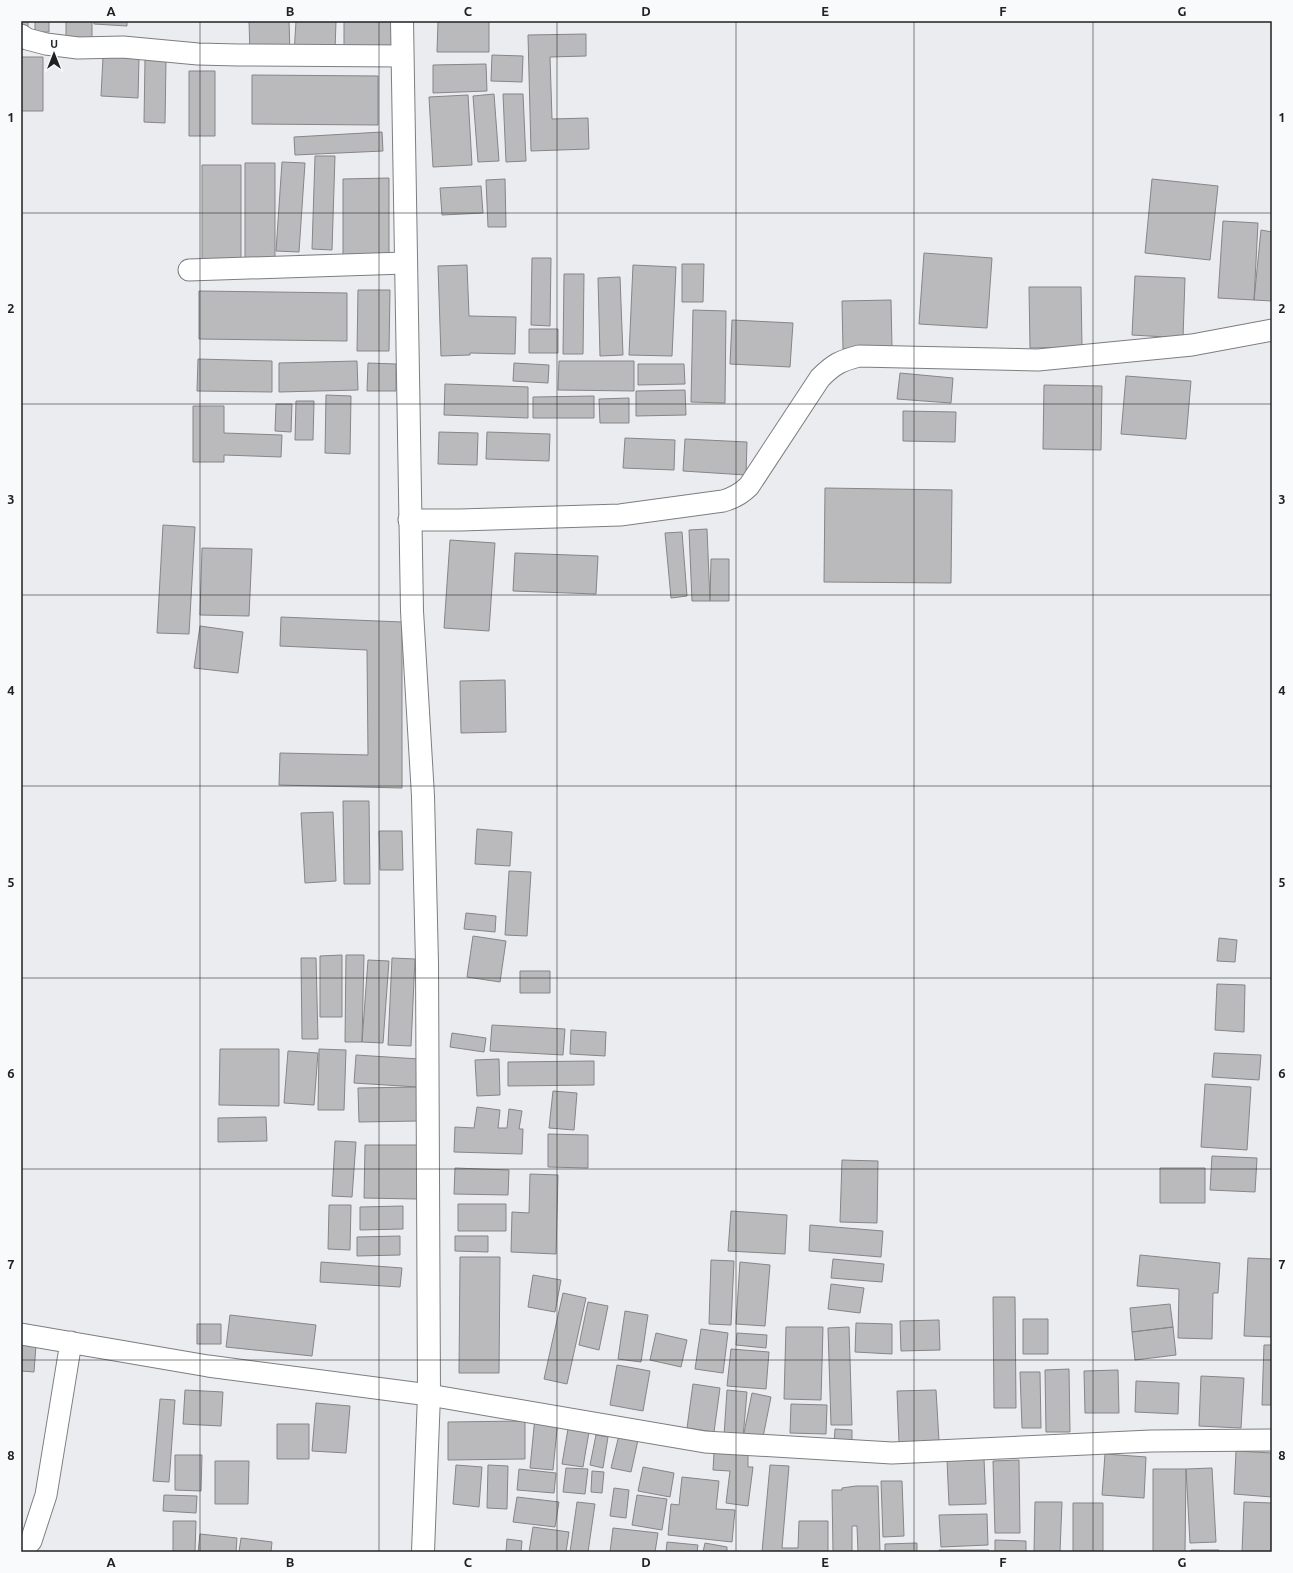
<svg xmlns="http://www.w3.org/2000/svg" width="1293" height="1573" font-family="Ubuntu,sans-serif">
<rect width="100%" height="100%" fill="#eaecef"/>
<path fill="#bab9bb" stroke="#868587" d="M 21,21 L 28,21 L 28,27 L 21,27 Z
M 35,21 L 49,21 L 49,32 L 35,32 Z
M 66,21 L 92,21 L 92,38 L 66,38 Z
M 94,21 L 127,21 L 127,26 L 94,24 Z
M 249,21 L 289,21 L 290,53 L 250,54 Z
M 296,21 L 336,21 L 335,51 L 294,54 Z
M 344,21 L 398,21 L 398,54 L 344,55 Z
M 438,21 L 489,21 L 489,52 L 437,52 Z
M 586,34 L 586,56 L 550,57 L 552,119 L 588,118 L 589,149 L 531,151 L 528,35 Z
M 492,55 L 523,56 L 522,82 L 491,81 Z
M 21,57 L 43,57 L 43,111 L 21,111 Z
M 103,57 L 139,58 L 138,98 L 101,96 Z
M 145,59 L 166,59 L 165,123 L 144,122 Z
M 486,64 L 487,91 L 433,93 L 433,65 Z
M 189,71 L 215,71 L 215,136 L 189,136 Z
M 252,75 L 378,76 L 378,125 L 252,124 Z
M 494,94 L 499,161 L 478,162 L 473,96 Z
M 503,94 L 523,94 L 526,161 L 506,162 Z
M 468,95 L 472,165 L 433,167 L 429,97 Z
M 382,132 L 383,151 L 295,155 L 294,137 Z
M 315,156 L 335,156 L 332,250 L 312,249 Z
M 282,162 L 305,163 L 299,252 L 276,251 Z
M 245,163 L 275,163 L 275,264 L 245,264 Z
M 202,165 L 241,165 L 241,262 L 202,262 Z
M 389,178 L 389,255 L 343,255 L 343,179 Z
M 505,179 L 506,227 L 488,227 L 486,180 Z
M 1152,179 L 1218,186 L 1210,260 L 1145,253 Z
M 481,186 L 483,213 L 442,215 L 440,188 Z
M 1223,221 L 1258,223 L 1254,300 L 1218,298 Z
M 1261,230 L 1272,232 L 1272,301 L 1254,300 Z
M 924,253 L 992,258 L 987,328 L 919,324 Z
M 532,258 L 551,258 L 550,326 L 531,325 Z
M 682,264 L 704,264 L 703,302 L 682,302 Z
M 467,265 L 469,316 L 516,317 L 515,354 L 470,353 L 470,355 L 441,356 L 438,266 Z
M 633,265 L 676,267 L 672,356 L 629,355 Z
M 564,274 L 584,274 L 583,354 L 563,354 Z
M 1135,276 L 1185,278 L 1183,338 L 1132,335 Z
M 620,277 L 623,355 L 600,356 L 598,278 Z
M 1029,287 L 1081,287 L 1082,347 L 1030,348 Z
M 358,290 L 390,290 L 389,351 L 357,351 Z
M 199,291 L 347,293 L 347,341 L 199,339 Z
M 891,300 L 892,348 L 843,349 L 842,301 Z
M 693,310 L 726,311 L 725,403 L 691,402 Z
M 732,320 L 793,323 L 790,367 L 730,364 Z
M 529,329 L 558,329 L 558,353 L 529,353 Z
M 198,359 L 272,361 L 272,392 L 197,391 Z
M 357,361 L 358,390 L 279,392 L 279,363 Z
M 559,361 L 634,361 L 634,391 L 558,390 Z
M 368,363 L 396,364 L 396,391 L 367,391 Z
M 514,363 L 549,365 L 548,383 L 513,381 Z
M 638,364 L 684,364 L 685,384 L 638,385 Z
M 900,373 L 953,378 L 951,403 L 897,399 Z
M 1126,376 L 1191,381 L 1186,439 L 1121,434 Z
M 445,384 L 528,387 L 528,418 L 444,415 Z
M 1044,385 L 1102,386 L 1101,450 L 1043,449 Z
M 685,390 L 686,415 L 636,416 L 636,391 Z
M 326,395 L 351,396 L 350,454 L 325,453 Z
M 594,396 L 594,418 L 533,418 L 533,397 Z
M 629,398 L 629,423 L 600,423 L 599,399 Z
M 296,401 L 314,401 L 313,440 L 295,440 Z
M 276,404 L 292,404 L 291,432 L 275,431 Z
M 193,406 L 224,406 L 224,433 L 282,435 L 281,457 L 224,455 L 224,462 L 193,462 Z
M 903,411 L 956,412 L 955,442 L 903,441 Z
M 439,432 L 478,433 L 477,465 L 438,464 Z
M 487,432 L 550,434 L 549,461 L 486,459 Z
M 625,438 L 675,440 L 674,470 L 623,468 Z
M 685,439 L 747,442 L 746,475 L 683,471 Z
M 825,488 L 952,490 L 951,583 L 824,582 Z
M 163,525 L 195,527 L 189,634 L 157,633 Z
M 707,529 L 710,601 L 692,601 L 689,530 Z
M 682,532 L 687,596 L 671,598 L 665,533 Z
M 450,540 L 495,543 L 489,631 L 444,628 Z
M 202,548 L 252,549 L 249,616 L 200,615 Z
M 515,553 L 598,556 L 596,594 L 513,591 Z
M 711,559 L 729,559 L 729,601 L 710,601 Z
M 281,617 L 402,622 L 402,788 L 279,785 L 280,753 L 368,755 L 367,650 L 280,646 Z
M 200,626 L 243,632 L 238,673 L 194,668 Z
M 505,680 L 506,732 L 461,733 L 460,681 Z
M 343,801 L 369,801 L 370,884 L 344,884 Z
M 333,812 L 336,881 L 305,883 L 301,813 Z
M 477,829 L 512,832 L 510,866 L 475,864 Z
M 379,831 L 402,831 L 403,870 L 380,870 Z
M 509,871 L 531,872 L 527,936 L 505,935 Z
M 466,913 L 496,916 L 495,932 L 464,929 Z
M 473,936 L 506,941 L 500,982 L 467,977 Z
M 1219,938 L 1237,940 L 1235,962 L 1217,961 Z
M 342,955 L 342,1017 L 320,1017 L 320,956 Z
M 346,955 L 364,955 L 362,1042 L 345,1042 Z
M 301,958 L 316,958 L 318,1039 L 302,1039 Z
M 392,958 L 415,959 L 411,1046 L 388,1045 Z
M 368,960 L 389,961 L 383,1043 L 362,1042 Z
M 520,971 L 550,971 L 550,993 L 520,993 Z
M 1217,984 L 1245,985 L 1244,1032 L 1215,1030 Z
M 492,1025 L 565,1029 L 563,1055 L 490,1051 Z
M 571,1030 L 606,1032 L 605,1056 L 570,1054 Z
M 452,1033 L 486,1038 L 484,1052 L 450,1047 Z
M 220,1049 L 279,1049 L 279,1106 L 219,1105 Z
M 319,1049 L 346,1050 L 344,1110 L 318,1110 Z
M 288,1051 L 318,1053 L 314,1105 L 284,1103 Z
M 1214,1053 L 1261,1055 L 1259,1080 L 1212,1077 Z
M 356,1055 L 419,1059 L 418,1087 L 354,1083 Z
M 499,1059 L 500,1095 L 477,1096 L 475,1060 Z
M 594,1061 L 594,1085 L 508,1086 L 508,1062 Z
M 1205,1084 L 1251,1087 L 1247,1150 L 1201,1147 Z
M 418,1087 L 418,1121 L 359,1122 L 358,1088 Z
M 553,1091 L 577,1093 L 574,1130 L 549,1128 Z
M 477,1107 L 500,1110 L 498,1128 L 507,1128 L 509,1109 L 522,1111 L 519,1129 L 523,1129 L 522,1154 L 454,1152 L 455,1127 L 474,1128 Z
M 266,1117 L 267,1141 L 218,1142 L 218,1118 Z
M 548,1134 L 588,1135 L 588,1168 L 548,1167 Z
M 335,1141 L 356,1142 L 352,1197 L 332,1196 Z
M 365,1145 L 418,1145 L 417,1199 L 364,1198 Z
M 1212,1156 L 1257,1158 L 1255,1192 L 1210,1190 Z
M 842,1160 L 878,1161 L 877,1223 L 840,1222 Z
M 455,1168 L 509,1170 L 508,1195 L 454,1194 Z
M 1160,1168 L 1205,1168 L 1205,1203 L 1160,1203 Z
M 530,1174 L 558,1175 L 556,1254 L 511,1252 L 512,1212 L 529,1213 Z
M 458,1204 L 506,1204 L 506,1231 L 458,1231 Z
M 329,1205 L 351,1205 L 350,1250 L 328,1249 Z
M 403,1206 L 403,1229 L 360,1230 L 360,1207 Z
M 731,1211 L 787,1215 L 785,1254 L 728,1251 Z
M 810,1225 L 883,1231 L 881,1257 L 809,1251 Z
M 400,1236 L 400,1255 L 357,1256 L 357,1237 Z
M 455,1236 L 488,1236 L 488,1252 L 455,1251 Z
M 1140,1255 L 1220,1263 L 1218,1293 L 1213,1293 L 1212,1339 L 1178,1338 L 1179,1289 L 1137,1286 Z
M 460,1257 L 500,1257 L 499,1373 L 459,1373 Z
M 1248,1258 L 1272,1259 L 1272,1337 L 1244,1336 Z
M 833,1259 L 884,1264 L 882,1282 L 831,1278 Z
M 711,1260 L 734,1261 L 731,1325 L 709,1324 Z
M 321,1262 L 402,1268 L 400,1287 L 320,1282 Z
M 740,1262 L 770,1265 L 765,1326 L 736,1324 Z
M 533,1275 L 561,1280 L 555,1312 L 528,1307 Z
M 831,1284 L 864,1288 L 860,1313 L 828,1309 Z
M 563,1293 L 586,1298 L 567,1384 L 544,1379 Z
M 993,1297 L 1015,1297 L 1016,1408 L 994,1408 Z
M 588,1302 L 608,1306 L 599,1350 L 579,1345 Z
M 1170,1304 L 1173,1327 L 1132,1332 L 1130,1308 Z
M 625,1311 L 648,1315 L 641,1362 L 618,1359 Z
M 230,1315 L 316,1325 L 312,1356 L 226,1347 Z
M 1023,1319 L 1048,1319 L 1048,1354 L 1023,1354 Z
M 939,1320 L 940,1350 L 901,1351 L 900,1321 Z
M 856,1323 L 892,1324 L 892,1354 L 855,1352 Z
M 197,1324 L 221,1324 L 221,1344 L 197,1344 Z
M 786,1327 L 823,1327 L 821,1400 L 784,1399 Z
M 849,1327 L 852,1425 L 831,1425 L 828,1328 Z
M 1173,1327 L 1176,1355 L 1135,1360 L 1132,1332 Z
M 701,1329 L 728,1333 L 723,1373 L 695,1369 Z
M 656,1333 L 687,1340 L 681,1367 L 650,1360 Z
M 737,1333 L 767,1335 L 766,1348 L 736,1345 Z
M 21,1344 L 36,1345 L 34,1372 L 21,1371 Z
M 1264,1345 L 1272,1345 L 1272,1405 L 1262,1405 Z
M 731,1349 L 769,1352 L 766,1389 L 727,1386 Z
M 617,1365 L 650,1371 L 643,1411 L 610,1405 Z
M 1069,1369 L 1070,1432 L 1046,1432 L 1045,1370 Z
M 1118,1370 L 1119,1413 L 1085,1413 L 1084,1371 Z
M 1020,1372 L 1040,1372 L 1041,1428 L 1022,1428 Z
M 1201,1376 L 1244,1378 L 1241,1428 L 1199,1426 Z
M 1136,1381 L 1179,1383 L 1178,1414 L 1135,1412 Z
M 693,1384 L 720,1388 L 714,1432 L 687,1428 Z
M 185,1390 L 223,1392 L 221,1426 L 183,1424 Z
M 727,1390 L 747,1392 L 743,1438 L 724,1436 Z
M 936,1390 L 939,1441 L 899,1443 L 897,1391 Z
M 752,1393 L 771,1397 L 762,1442 L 743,1438 Z
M 160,1399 L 175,1400 L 169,1482 L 153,1481 Z
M 316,1403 L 350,1406 L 346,1453 L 312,1451 Z
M 791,1404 L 827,1405 L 826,1434 L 790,1433 Z
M 535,1417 L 558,1419 L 553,1470 L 530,1468 Z
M 525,1421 L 525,1459 L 448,1460 L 448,1422 Z
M 569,1423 L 590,1426 L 583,1467 L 562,1464 Z
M 277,1424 L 309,1424 L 309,1459 L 277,1459 Z
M 835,1429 L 852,1430 L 852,1446 L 834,1445 Z
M 596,1435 L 608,1437 L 603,1468 L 590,1465 Z
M 619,1435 L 638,1440 L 631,1472 L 611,1468 Z
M 1236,1451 L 1272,1453 L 1272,1497 L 1234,1494 Z
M 714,1453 L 748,1455 L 748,1467 L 753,1467 L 748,1506 L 726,1503 L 730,1471 L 713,1470 Z
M 1105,1454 L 1146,1457 L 1144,1498 L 1102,1495 Z
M 175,1455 L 202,1455 L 201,1491 L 175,1490 Z
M 984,1459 L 986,1504 L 949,1505 L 947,1460 Z
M 1019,1460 L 1020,1533 L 995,1533 L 993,1461 Z
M 215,1461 L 249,1461 L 248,1504 L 215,1504 Z
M 456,1465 L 482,1467 L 479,1507 L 453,1504 Z
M 488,1465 L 508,1466 L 507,1509 L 487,1508 Z
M 770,1465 L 789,1466 L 782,1548 L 798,1548 L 799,1521 L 828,1521 L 828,1552 L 762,1552 Z
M 643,1467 L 674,1473 L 670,1497 L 638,1491 Z
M 566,1468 L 588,1469 L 585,1494 L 563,1492 Z
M 1212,1468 L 1216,1542 L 1190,1543 L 1186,1469 Z
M 519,1469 L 556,1473 L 554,1493 L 517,1490 Z
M 1153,1469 L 1186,1469 L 1185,1552 L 1153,1552 Z
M 592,1471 L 604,1472 L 602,1493 L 591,1492 Z
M 682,1477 L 719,1481 L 716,1509 L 735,1510 L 732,1542 L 668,1535 L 671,1504 L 679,1505 Z
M 881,1481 L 902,1481 L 904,1536 L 883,1537 Z
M 856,1486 L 878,1486 L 880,1552 L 858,1552 L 857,1526 L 852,1526 L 852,1552 L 833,1552 L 832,1490 L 842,1490 L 842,1488 Z
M 614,1488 L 629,1490 L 626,1518 L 610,1516 Z
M 164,1495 L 197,1496 L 196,1513 L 163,1511 Z
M 637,1495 L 667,1499 L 662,1530 L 632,1525 Z
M 517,1497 L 559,1502 L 555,1527 L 513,1522 Z
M 577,1502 L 595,1504 L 588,1552 L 570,1552 Z
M 1035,1502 L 1062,1502 L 1060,1552 L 1034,1552 Z
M 1244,1502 L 1272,1503 L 1272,1552 L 1242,1552 Z
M 1073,1503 L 1103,1503 L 1103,1552 L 1073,1552 Z
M 987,1514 L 988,1545 L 941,1547 L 939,1515 Z
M 173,1521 L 196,1521 L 195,1552 L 173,1552 Z
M 533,1527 L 569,1532 L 566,1552 L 529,1552 Z
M 613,1528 L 658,1533 L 655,1552 L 610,1552 Z
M 200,1534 L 237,1538 L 236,1552 L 198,1552 Z
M 241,1538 L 272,1542 L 271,1552 L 239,1552 Z
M 507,1539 L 522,1541 L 521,1552 L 506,1552 Z
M 995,1540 L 1026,1541 L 1026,1552 L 995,1552 Z
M 667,1542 L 698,1545 L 697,1552 L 666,1552 Z
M 705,1543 L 727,1547 L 727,1552 L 703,1552 Z
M 917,1543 L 917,1552 L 885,1552 L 885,1544 Z
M 939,1550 L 989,1550 L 989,1552 L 939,1552 Z
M 1191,1550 L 1219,1550 L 1219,1552 L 1191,1552 Z"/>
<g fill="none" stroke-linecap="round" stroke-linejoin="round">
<defs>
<path id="street" d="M 21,35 L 27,39 L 46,44 L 78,48 L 123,47 L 198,54 L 238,55 L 402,56
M 189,270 L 405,263
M 409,520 L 460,520 L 620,515 L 723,501 C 734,498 741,494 749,486 L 820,378 C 834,364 840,361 859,356 L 1038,360 L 1192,345 L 1272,330
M 21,1334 L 208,1366 L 429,1395 L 705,1442 L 892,1453 L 1151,1441 L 1272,1440
M 21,1552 L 31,1541 L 46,1495 L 71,1342"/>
<path id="secondary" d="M 402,21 L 412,611 L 423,796 L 427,963 L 429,1395 L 423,1552"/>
</defs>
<use href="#street" stroke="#7c7e80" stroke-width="23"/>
<use href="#secondary" stroke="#7c7e80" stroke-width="24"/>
<use href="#street" stroke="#fff" stroke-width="21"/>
<use href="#secondary" stroke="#fff" stroke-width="22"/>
</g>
<path fill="none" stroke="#202121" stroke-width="1" stroke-opacity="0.55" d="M 200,21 L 200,1552M 379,21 L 379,1552M 557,21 L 557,1552M 736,21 L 736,1552M 914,21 L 914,1552M 1093,21 L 1093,1552M 21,213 L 1272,213M 21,404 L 1272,404M 21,595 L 1272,595M 21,786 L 1272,786M 21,978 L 1272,978M 21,1169 L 1272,1169M 21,1360 L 1272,1360"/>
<rect width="1293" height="1573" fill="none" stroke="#f8fafc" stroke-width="44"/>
<g transform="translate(54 54)" stroke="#f8fafc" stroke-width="3" paint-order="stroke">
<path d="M0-3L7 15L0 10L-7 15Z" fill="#202121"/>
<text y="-6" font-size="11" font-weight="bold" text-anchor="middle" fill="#202121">U</text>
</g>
<rect x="22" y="22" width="1249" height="1529" fill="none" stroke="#202121" stroke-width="1.5"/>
<g font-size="13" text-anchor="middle" font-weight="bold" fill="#202121">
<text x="111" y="16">A</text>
<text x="290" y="16">B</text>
<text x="468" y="16">C</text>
<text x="646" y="16">D</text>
<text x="825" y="16">E</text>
<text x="1003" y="16">F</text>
<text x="1182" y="16">G</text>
<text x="11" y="122">1</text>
<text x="1282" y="122">1</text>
<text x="11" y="313">2</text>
<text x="1282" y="313">2</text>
<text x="11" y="504">3</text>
<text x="1282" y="504">3</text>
<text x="11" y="695">4</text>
<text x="1282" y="695">4</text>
<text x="11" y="887">5</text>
<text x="1282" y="887">5</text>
<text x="11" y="1078">6</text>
<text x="1282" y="1078">6</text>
<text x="11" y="1269">7</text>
<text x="1282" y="1269">7</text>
<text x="11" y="1460">8</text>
<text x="1282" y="1460">8</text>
<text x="111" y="1567">A</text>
<text x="290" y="1567">B</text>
<text x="468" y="1567">C</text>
<text x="646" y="1567">D</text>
<text x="825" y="1567">E</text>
<text x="1003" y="1567">F</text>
<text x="1182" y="1567">G</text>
</g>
</svg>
